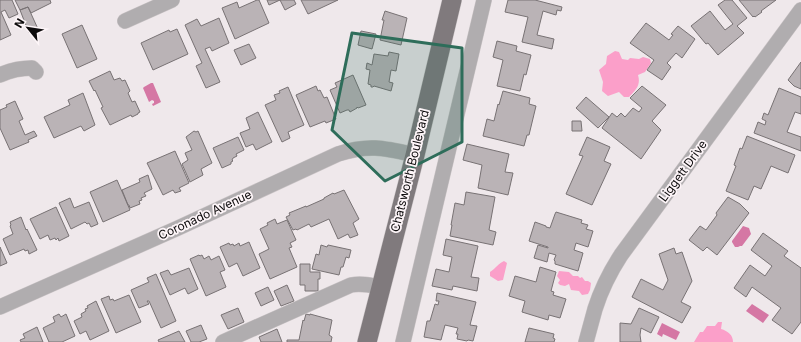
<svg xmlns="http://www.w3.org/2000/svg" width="801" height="342" viewBox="0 0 801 342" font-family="Inter,sans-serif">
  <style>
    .green { fill: #fb9fc9 }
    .water { fill: #d577a4 }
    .building { fill: #bab3b6; stroke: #787274 }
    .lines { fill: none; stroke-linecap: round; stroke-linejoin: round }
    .minor-casing { stroke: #cbc5c7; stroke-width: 16 }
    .major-casing { stroke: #cbc5c7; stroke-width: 20 }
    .minor { stroke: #b0adaf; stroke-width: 15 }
    .major { stroke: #807a7d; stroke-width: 19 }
    .marked { fill: #2e6d5a; fill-opacity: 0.2; stroke: #2e6d5a; stroke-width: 3; stroke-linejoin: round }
    .labels { text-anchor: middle; stroke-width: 3.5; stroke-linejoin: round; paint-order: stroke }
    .street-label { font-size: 12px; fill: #0d0b0c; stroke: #fdf5f8 }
  </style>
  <rect width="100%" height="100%" fill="#efe8eb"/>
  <!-- green -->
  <path class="green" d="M615 51 619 52 622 59 628 60 630 58 639 59 643 57 650 59 651 63 645 72 638 75C641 85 636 90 629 97H624L619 92 608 96 602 91 603 82 599 70 606 64 607 56Z
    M504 261 507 263 503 280 498 281 490 276V272C496 268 499 263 504 261Z
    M559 271 569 272 573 276H578L580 278 582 277 585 281H588L591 283 590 290 588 294 582 295 579 291 571 290 569 284 565 286 560 285 558 283 560 280 557 276Z
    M718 322H722L721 329C728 331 733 335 733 342H694L700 332H703L707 326H715Z"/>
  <!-- water -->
  <path class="water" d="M151 83H153L161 102 153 106 152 104 154 103V101L152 100 149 102 143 88 144 87Z
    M743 226 749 228 751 234 742 246H740L738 247H735L732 242V241Z
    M752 304 769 315 763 323 746 311Z
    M662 323 680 332 676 340 663 334 662 337 657 334Z"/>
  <!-- building -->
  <path class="building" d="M0 0H12L18 14 9 18 5 10 1 12 11 35 0 40Z
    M15 0H50L51 3 31 13 28 7 20 10Z
    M257 0H259L269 23 235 39 222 8 237 2 239 8Z
    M267 0H294L296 4 285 10 280 0 269 5Z
    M301 0H338L308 14Z
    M508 0H535L562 7 561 11 557 10 556 15 543 11 537 35 554 39 552 49 522 42 528 17 505 12Z
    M725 0H732L747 18 737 26 744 33 718 55 708 43 706 44 691 26 710 11 725 30 733 24 718 5Z
    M739 0H776L761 11 762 12 755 17 754 16 753 17Z
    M28 7 38 29 29 33 20 10Z
    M385 11 407 18 401 45 380 40 384 20H382Z
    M219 18 229 43 212 51 210 47 205 49 220 82 206 88 196 66 202 63 185 25 197 19 201 26Z
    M646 23 669 40 673 35 671 34 678 26 695 39 682 58 676 53 667 63 671 67 662 80 647 70 654 60 630 43Z
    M82 25 97 59 77 68 62 34Z
    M177 29 188 54 153 70 141 43 169 30 170 32Z
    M361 31 376 34 372 49 358 45Z
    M497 41 517 46 516 51 531 55 526 75 524 74 520 91 497 86 503 60 493 57Z
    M249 44 256 58 241 65 234 50Z
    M389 52 399 54 396 71 391 70 389 82 393 83 391 91 374 86 373 87H371V85L368 84 370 70 366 69 367 63 372 65 374 54 388 56Z
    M801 62V89L794 86 788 80Z
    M110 71 114 80 120 78 122 81 125 80 130 91 128 93 132 102 135 101 140 112 138 113V114L132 117 131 115 110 125 101 108 103 107 95 90 94 91 89 81Z
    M353 75 366 105 358 108 357 107V108L350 112 349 110H347L340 113 330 90 337 87 335 83Z
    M316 86 318 91 320 90 324 98 327 97 336 119 326 123 325 121 310 127 296 95Z
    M642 86 666 105 652 121 661 130 641 159 602 128 612 113 617 117 621 113 625 117 633 108 639 112 642 108 630 98Z
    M288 87 304 125 288 132 290 138 282 142 265 105 276 100 274 95 280 93 279 91Z
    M779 88 801 97V114L795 112 787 132 801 137V151L754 133 758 122 765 125 766 121 762 119 764 113 768 115Z
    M503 91 530 98 529 104 536 106 529 135H527L524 146 483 136 487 119 494 121 498 104 499 105Z
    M83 93 95 125 84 131 81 126 54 138 44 117 70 105 68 100Z
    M586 97 609 117 598 128 576 108Z
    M15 101 23 119 19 121 25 135 34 131 37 136 28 140 29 142 10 150 0 128V110L7 107 6 105Z
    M258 112 272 142 256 150 253 144 246 147 240 133 250 129 246 118Z
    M572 121H581L582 131H572Z
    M194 131 196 132 198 131 212 163 201 169 203 175 190 182 182 164 188 160 185 153 192 150 186 137Z
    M747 136 795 155 788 173 771 166 761 189 754 186 748 200 726 191 736 166 734 165 740 148 742 149Z
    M238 137 244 150 236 154 237 156 233 158 232 160 233 161 231 162V164L222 168 213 148Z
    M587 137 610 147 604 161 611 164 592 205 566 194 583 156 579 155Z
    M467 144 509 154 505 172 513 173 508 195 478 188 482 165 463 160Z
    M175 151 189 183 179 188 181 191 175 193 173 190 163 195 147 163Z
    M148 175 152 189 144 193 146 196 141 198 142 200 139 201 140 204 130 208 129 205H128L122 190 140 182 139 179Z
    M117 180 130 210 103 222 90 192Z
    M344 190 359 219 353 223 358 235 350 238 348 234 338 239 329 219 311 227 309 224 297 230 296 229 293 230 286 217 290 215 289 213 306 206V207L324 199V198L333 193 334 194Z
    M466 192 495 197 489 230 496 232 493 245 450 236 452 225H451L455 203 464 205Z
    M728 197 740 204 749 213 717 255 707 247 703 251 689 240 700 226 706 230 717 215 716 213Z
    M70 198 74 208 89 202 98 224 91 227 89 223 87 224 85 222 71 229 59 203Z
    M56 207 69 236 59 241 58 238 56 240 55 238 50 240 48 235 40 239 30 219Z
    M556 212 582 220 581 223 588 225 586 229 593 231 588 247 576 243 574 250 583 253 578 271 555 264V261L554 260 556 255 549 253 547 262 534 258 538 245 548 248V247L529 241 535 222 546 226V227L550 228 555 214Z
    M21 217 26 230 27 229 37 250 29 254 28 250 25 251 24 249 10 255 3 239 13 234 10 226 11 225 10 222Z
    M275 219 277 224 287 220 296 240 290 243 292 247 289 248 297 267 270 279 259 254 269 249 260 229 268 225 267 223Z
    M763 233 788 251 784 256 801 268V322L792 334 772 320 781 308 752 287 746 297 734 288 750 265 765 276 772 266 751 250Z
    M446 239 478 246 471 277 479 278 477 291 453 286 452 290 432 286 436 269 449 272 452 257 443 255Z
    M249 242 260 268 243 276 237 263 229 267 220 247 229 243 230 245 233 244 234 246 239 243 240 246Z
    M321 245 327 247 328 245 351 250 349 258 346 257 343 267H341L339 275 312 269 316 254 319 255Z
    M0 247 7 263 0 266Z
    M674 248 676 254 682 252 692 281 681 302 691 307 682 323 632 297 641 279 663 290 668 280 659 254Z
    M199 255 200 256 202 255 204 259 209 256 211 260 219 256 225 270 220 272 226 287 206 296 190 259Z
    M300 264H310V272H320V279H318V291H305V285H300Z
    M540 267 556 272 551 291 554 292 553 295 566 299 560 318 549 315 548 320 522 312 525 301 509 296 515 276 536 282Z
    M189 268 198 289 188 294 185 288 170 295 160 273 168 270 171 275Z
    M156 274 176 321 161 328 149 301H147L149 304 139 308 131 290 149 282 147 278Z
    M287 285 294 301 281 306 274 291Z
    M268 287 274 300 261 306 255 293Z
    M437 293 476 302 470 325 477 326 473 341 468 340 467 341 457 339 458 334H456L458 328 445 325 441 340 424 337 427 321H430L435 304 438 305 439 301H436Z
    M129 295 141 322 116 333 101 299 109 296 110 300 113 299 114 301Z
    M96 301 109 331 90 340 86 331 80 334 74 321 82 317 81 314 86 311 85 309 88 308 87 306Z
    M238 308 244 322 228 329 221 315Z
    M639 308 659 317 651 333 641 328 640 335 641 342H620V323L631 324Z
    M59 314 61 317 66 314 75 336 62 342H49L43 328 55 322 53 317Z
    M306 314 310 315V314L332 320 329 335 332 337 331 342H287V340H299L303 320 304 321Z
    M201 325 207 339 199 342H191L186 331Z
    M37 327 43 342H21L20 340 25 338 23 334Z
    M529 328 554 334 553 338 555 339 554 342H525Z
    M277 329 282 342H261L259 337Z
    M179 331 185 342H159L158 340Z"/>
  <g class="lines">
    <!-- minor casing -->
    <g class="minor-casing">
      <path id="minor" d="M125 21 172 0
        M0 75C11 70 20 68 32 68L36 72
        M0 307 178 228 338 154C369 144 384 148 415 155
        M223 342 351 285C361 283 370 285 381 287
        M403 342 484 0
        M586 342C589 331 592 320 595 309 601 290 610 272 621 255L801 10"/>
    </g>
    <!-- major casing -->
    <g class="major-casing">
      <path id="major" d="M367 342 415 155 452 0"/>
    </g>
    <!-- minor -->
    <use href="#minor" class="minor"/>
    <!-- major -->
    <use href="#major" class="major"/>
  </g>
  <!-- marked area -->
  <path class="marked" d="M352 33 462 48V142L385 181 332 130Z"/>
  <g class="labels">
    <!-- street labels -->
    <g class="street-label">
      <text transform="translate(410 171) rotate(-76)" y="4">Chatsworth Boulevard</text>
      <text transform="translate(683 171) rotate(-54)" y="4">Liggett Drive</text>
      <text transform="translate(205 215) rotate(-25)" y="4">Coronado Avenue</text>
    </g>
  </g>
  <!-- north arrow -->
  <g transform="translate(28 28) rotate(300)" stroke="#fdf5f8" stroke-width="3" paint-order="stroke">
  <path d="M0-3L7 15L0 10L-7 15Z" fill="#0d0b0c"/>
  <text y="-6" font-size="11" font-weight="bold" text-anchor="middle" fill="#0d0b0c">N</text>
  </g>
</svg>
